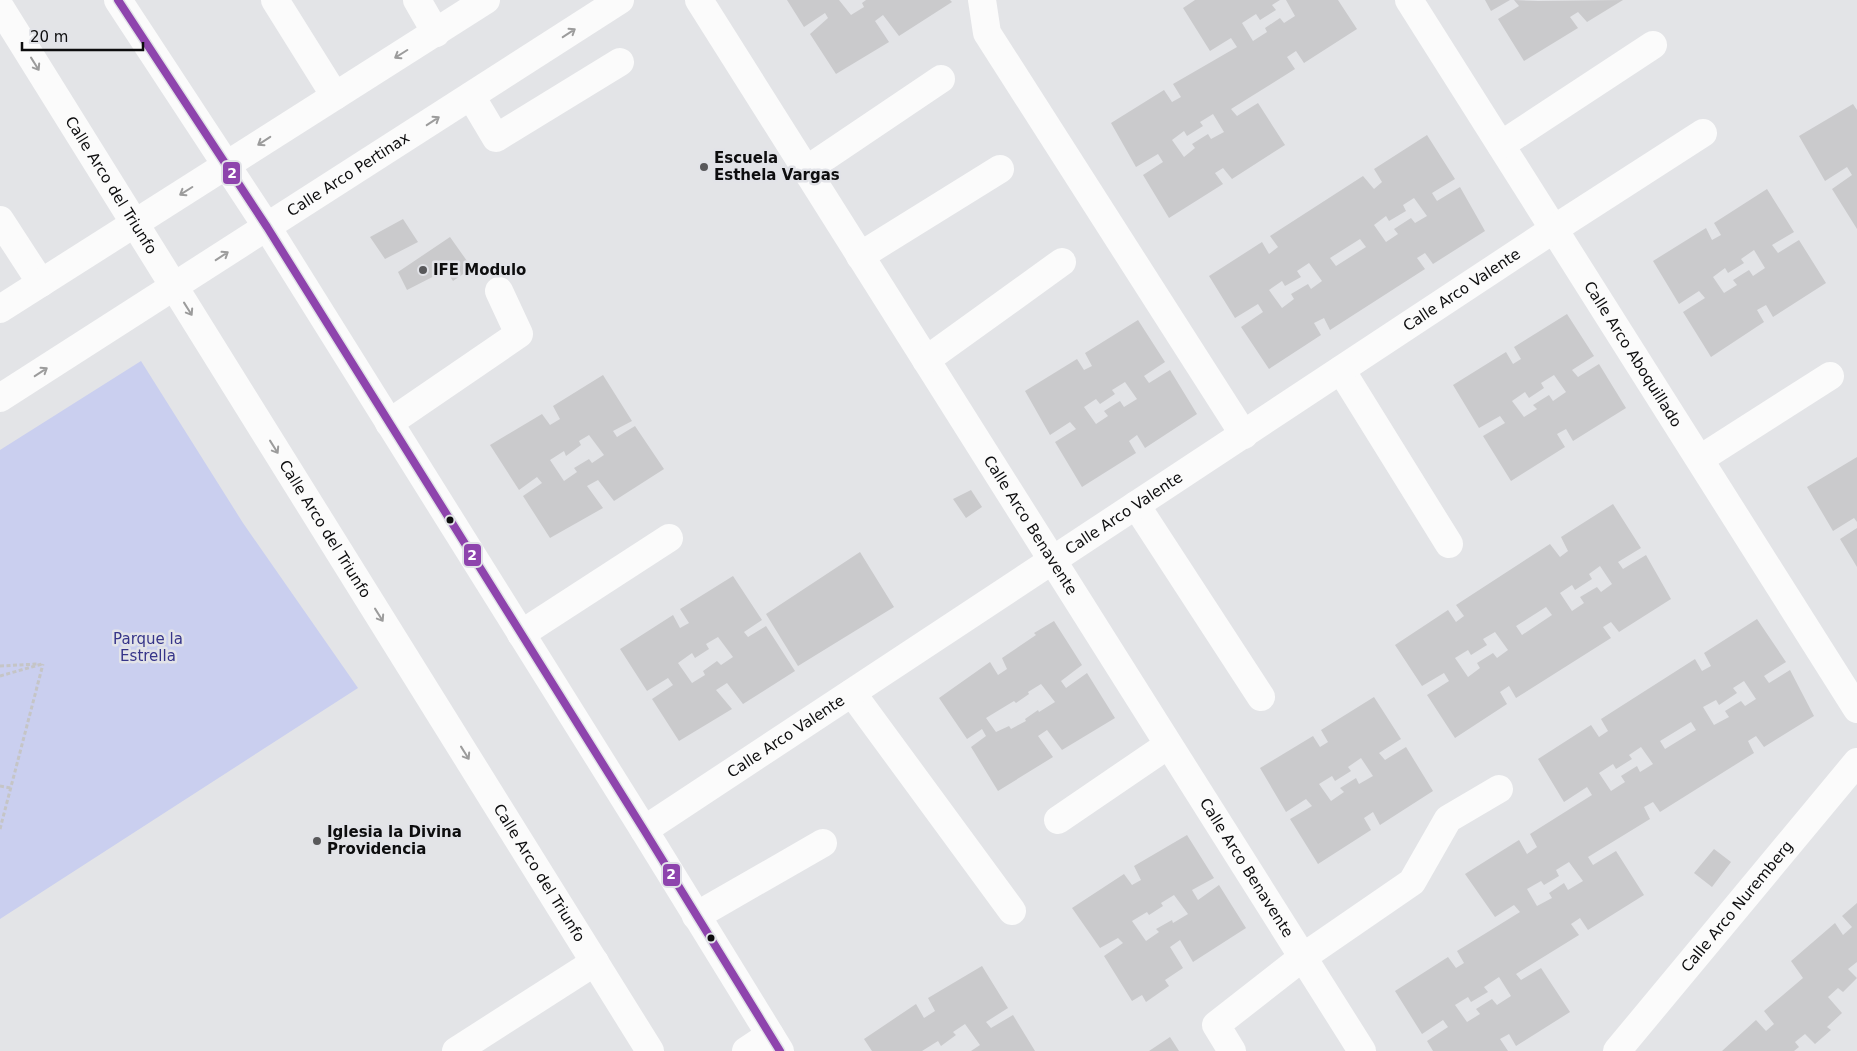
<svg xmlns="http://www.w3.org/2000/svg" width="1857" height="1051" viewBox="0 0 1857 1051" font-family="'DejaVu Sans',sans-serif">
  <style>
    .green { fill: #cacfef }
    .building { fill: #cacacc; fill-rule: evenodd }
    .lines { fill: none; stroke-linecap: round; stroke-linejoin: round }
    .path { stroke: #c5c5c6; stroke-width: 3; stroke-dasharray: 4 2.5; stroke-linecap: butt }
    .minor { stroke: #fbfbfb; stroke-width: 28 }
    .bus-1-casing { stroke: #e2e3e8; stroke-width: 11 }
    .bus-1 { stroke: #8e44ad; stroke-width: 8 }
    .oneway { stroke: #9c9c9c }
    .poi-dot { fill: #58585a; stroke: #e2e3e8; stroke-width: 2 }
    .bus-dot { fill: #0d0d0e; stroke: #e2e3e8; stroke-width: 2 }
    .labels { text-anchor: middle; stroke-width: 5; stroke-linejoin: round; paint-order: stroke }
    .poi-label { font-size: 15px; font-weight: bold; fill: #0d0d0e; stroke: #e2e3e8; text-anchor: start }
    .street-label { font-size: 15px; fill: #0d0d0e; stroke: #e2e3e8 }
    .park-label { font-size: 15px; fill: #363589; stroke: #e2e3e8 }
    .line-badge { stroke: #e2e3e8; stroke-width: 2 }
    .badge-label { font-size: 14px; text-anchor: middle; font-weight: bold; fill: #fff }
  </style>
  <rect width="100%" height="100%" fill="#e3e4e7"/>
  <!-- green -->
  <path class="green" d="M141 361 243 523 358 688 0 919V450Z"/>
  <!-- building -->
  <path class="building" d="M787 0H839L851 15 864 7 862 3 866 0H950L952 2 899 36 883 15 875 21 889 42 836 74 810 34 828 18 825 13 804 27Z
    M1195 0H1280L1272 5 1276 10 1260 20 1256 14 1242 23 1253 41 1267 32 1265 28 1280 18 1284 23 1295 16 1286 0H1338L1357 29 1304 63 1296 51 1287 57 1295 69 1231 109 1237 116 1258 103 1285 145 1232 179 1223 168 1215 173 1223 184 1169 218 1143 175 1163 162 1158 154 1136 167 1111 123 1164 90 1172 102 1181 97 1173 84 1237 47 1231 38 1210 51 1183 8ZM1213 114 1224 132 1211 139 1208 134 1192 144 1195 148 1184 157 1172 140 1184 131 1187 136 1203 126 1200 122Z
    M1485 0H1510L1491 11Z
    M1514 0 1538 1 1623 0 1587 22 1578 12 1570 17 1578 28 1524 61 1498 19 1519 6Z
    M1853 104 1857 110V229L1832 189 1852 175 1847 167 1825 181 1799 136Z
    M1427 135 1455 179 1432 193 1437 201 1460 187 1485 231 1433 264 1425 253 1417 258 1425 269 1330 330 1324 318 1314 323 1321 335 1269 369 1241 327 1263 312 1258 304 1235 318 1209 276 1262 242 1269 254 1278 247 1270 236 1363 176 1374 189 1382 182 1374 169ZM1414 198 1427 216 1415 223 1411 218 1394 229 1398 234 1386 242 1374 225 1386 216 1389 221 1406 211 1403 205ZM1360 239 1366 247 1336 266 1330 258ZM1309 263 1322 281 1311 289 1308 284 1291 294 1294 299 1282 308 1269 290 1282 281 1285 286 1301 277 1297 271Z
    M1767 189 1794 232 1772 245 1778 253 1799 240 1826 283 1773 317 1766 305 1757 310 1764 322 1711 357 1683 312 1705 298 1699 291 1679 304 1653 261 1706 228 1712 240 1721 235 1714 223ZM1754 250 1765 268 1753 276 1749 270 1733 280 1737 285 1724 293 1713 277 1725 268 1728 273 1744 263 1741 259Z
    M403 219 418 242 385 259 370 237Z
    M450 237 472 268 453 281 446 270 407 290 398 272Z
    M1567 314 1594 356 1572 370 1578 377 1599 364 1626 408 1573 441 1566 429 1557 434 1565 447 1511 481 1483 436 1505 423 1500 416 1479 428 1453 385 1506 352 1513 364 1521 359 1514 347ZM1554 375 1566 392 1553 401 1549 395 1533 405 1537 409 1524 417 1512 401 1525 392 1529 398 1544 388 1541 383Z
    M1138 320 1165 362 1144 376 1149 383 1170 370 1197 414 1145 448 1137 435 1129 441 1136 453 1082 487 1055 442 1076 429 1070 422 1050 435 1025 391 1077 359 1084 370 1092 366 1085 353ZM1125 382 1137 399 1124 407 1120 401 1104 411 1108 416 1096 424 1084 407 1096 399 1100 404 1115 394 1112 390Z
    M603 375 632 421 613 431 617 437 635 426 664 469 614 501 598 480 587 486 603 508 550 538 523 496 542 483 537 477 519 490 490 445 542 414 550 425 560 419 553 406ZM589 435 604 455 592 463 589 459 574 468 577 472 564 481 550 460 564 451 566 456 581 445 579 441Z
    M1857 457V522L1854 518 1833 531 1807 487Z
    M971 490 982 507 966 518 953 499Z
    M1613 504 1641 548 1618 562 1623 569 1646 555 1671 599 1619 632 1611 622 1603 627 1611 638 1516 698 1509 686 1500 692 1507 704 1455 738 1427 695 1449 681 1444 673 1422 686 1395 645 1448 610 1456 622 1464 616 1456 605 1550 544 1560 557 1568 551 1561 537ZM1600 566 1612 584 1601 592 1597 587 1580 597 1584 603 1572 611 1560 593 1572 585 1575 590 1592 579 1589 574ZM1546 607 1552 615 1522 635 1516 626ZM1495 632 1508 650 1497 658 1493 653 1477 663 1480 668 1468 677 1455 658 1468 650 1471 655 1487 645 1483 639Z
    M1857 528V567L1840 539Z
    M860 552 894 607 798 666 766 614Z
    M733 576 762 620 744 632 748 637 766 626 795 671 743 704 727 683 716 690 732 709 679 741 652 699 673 685 668 678 647 691 620 649 673 615 680 628 689 623 680 609ZM718 637 733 657 721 665 717 661 703 671 705 675 692 683 678 663 692 653 695 658 709 649 706 644Z
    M1757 619 1786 662 1764 676 1769 683 1790 670 1814 716 1764 747 1756 736 1748 741 1754 753 1660 812 1653 802 1644 807 1650 819 1588 857 1593 865 1616 851 1644 895 1588 930 1580 918 1571 924 1579 935 1516 974 1521 980 1541 968 1570 1012 1516 1046 1509 1034 1500 1039 1508 1051H1433L1427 1041 1448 1027 1443 1020 1422 1034 1395 991 1448 957 1456 968 1464 963 1457 951 1520 912 1514 905 1495 917 1465 874 1519 840 1527 854 1537 847 1530 834 1592 795 1587 787 1564 802 1538 759 1591 725 1599 737 1608 731 1601 719 1695 659 1702 671 1711 666 1704 653ZM1744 681 1756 699 1745 706 1741 701 1725 711 1729 717 1714 725 1703 707 1716 700 1719 705 1737 693 1733 688ZM1691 722 1696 730 1665 749 1660 741ZM1641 747 1653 764 1640 772 1637 766 1621 776 1625 782 1611 791 1599 773 1613 764 1616 769 1632 759 1629 755ZM1569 862 1583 881 1568 890 1564 883 1549 893 1552 898 1537 906 1527 889 1541 881 1544 885 1559 876 1556 870ZM1499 977 1511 996 1497 1005 1492 999 1476 1009 1480 1014 1467 1022 1455 1005 1468 997 1471 1002 1488 992 1484 987Z
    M1054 621 1082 665 1061 681 1066 688 1087 673 1115 718 1062 750 1047 730 1038 736 1053 757 998 791 971 747 986 736 982 729 967 739 939 698 990 662 998 675 1007 669 1002 658 1036 635 1034 633ZM1041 684 1055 702 1039 712 1038 710 1025 719 1026 721 1011 729 1009 726 996 732 986 718 1014 701 1016 703 1029 694 1028 692Z
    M1374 697 1401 739 1379 753 1385 760 1406 747 1433 791 1380 825 1373 812 1364 818 1371 830 1318 864 1290 819 1312 806 1306 799 1286 812 1260 768 1313 736 1320 747 1328 742 1321 730ZM1361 758 1373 776 1359 784 1356 778 1340 788 1344 792 1331 801 1319 784 1332 776 1335 781 1351 771 1348 767Z
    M1187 835 1214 878 1192 890 1198 900 1219 885 1246 928 1193 962 1180 940 1170 947 1183 968 1165 980 1169 986 1146 1002 1142 995 1132 1001 1104 956 1123 943 1118 938 1100 948 1072 908 1124 874 1132 885 1141 880 1134 866ZM1174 895 1188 914 1173 923 1172 920 1156 929 1159 932 1146 941 1132 921 1147 912 1149 915 1163 906 1161 903Z
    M1714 849 1731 862 1712 887 1694 873Z
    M1857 903V962L1848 969 1857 978 1843 992 1838 988 1828 997 1842 1013 1827 1027 1831 1030 1815 1044 1805 1034 1795 1042 1799 1047 1794 1051H1722L1756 1020 1766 1031 1774 1024 1764 1011 1803 978 1791 961 1835 923 1843 935 1852 927 1842 916Z
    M982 966 1008 1008 986 1022 991 1028 1013 1015 1035 1051H971L980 1045 965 1024 953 1032 956 1035 941 1046 938 1041 922 1051H872L864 1039 916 1004 924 1018 935 1011 928 998Z
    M1170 1037 1179 1051H1149Z"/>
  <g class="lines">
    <!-- path -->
    <path class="path" d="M0 666 37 664
      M0 676 42 664
      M0 786 11 788
      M0 829 43 664"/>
    <!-- minor -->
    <g class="minor">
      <path d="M118 0 267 227 644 830 780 1051"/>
      <path d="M275 0 335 96"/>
      <path d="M417 0 436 33"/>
      <path id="s1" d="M699 0 1362 1051"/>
      <path d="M982 0 987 33 1244 435"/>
      <path id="s2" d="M1409 0 1857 709"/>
      <path id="s3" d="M0 7 650 1051"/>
      <path d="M471 96 496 138 620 62"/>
      <path d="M1501 145 1653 45"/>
      <path d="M806 170 941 79"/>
      <path d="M0 220 41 283"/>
      <path d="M860 256 1000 169"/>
      <path d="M0 309 486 0"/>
      <path d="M926 360 1062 262"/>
      <path d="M1341 370 1449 544"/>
      <path id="s4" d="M0 398 620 0"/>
      <path d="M389 423 519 334 499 291"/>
      <path d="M1700 459 1830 376"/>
      <path d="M1136 505 1261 697"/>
      <path d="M521 634 669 538"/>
      <path d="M852 693 1012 911"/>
      <path d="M1058 820 1168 745"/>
      <path id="s5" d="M644 830 1554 229 1703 133"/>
      <path d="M696 916 823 843"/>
      <path d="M456 1051 595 962"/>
      <path d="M746 1051 770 1035"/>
      <path d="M1232 1051 1216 1025 1303 957 1412 882 1448 819 1499 789"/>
      <path id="s6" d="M1617 1051 1857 762"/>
    </g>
    <!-- bus-1 casing -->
    <g class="bus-1-casing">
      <path id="bus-1" d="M118 0 267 227 644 830 780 1051"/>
    </g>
    <!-- bus-1 -->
    <use href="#bus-1" class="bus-1"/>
  </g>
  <!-- one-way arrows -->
  <defs><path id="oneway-shaft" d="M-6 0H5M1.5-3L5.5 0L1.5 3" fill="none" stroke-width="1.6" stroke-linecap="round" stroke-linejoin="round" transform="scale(1.25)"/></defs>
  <g class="oneway">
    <use href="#oneway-shaft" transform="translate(569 33) rotate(-33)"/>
    <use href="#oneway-shaft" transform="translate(401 54) rotate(148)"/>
    <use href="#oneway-shaft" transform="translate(35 64) rotate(58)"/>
    <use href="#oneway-shaft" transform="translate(433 121) rotate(-33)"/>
    <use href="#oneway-shaft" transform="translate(264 141) rotate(147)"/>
    <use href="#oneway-shaft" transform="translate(186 191) rotate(148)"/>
    <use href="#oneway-shaft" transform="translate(222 256) rotate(-33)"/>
    <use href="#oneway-shaft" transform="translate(188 309) rotate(58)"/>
    <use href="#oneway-shaft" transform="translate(41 372) rotate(-33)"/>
    <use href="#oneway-shaft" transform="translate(274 447) rotate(58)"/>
    <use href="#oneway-shaft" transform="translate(379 615) rotate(58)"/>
    <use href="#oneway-shaft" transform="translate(465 753) rotate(58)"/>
  </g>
  <!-- markers -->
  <g class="poi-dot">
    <circle cx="704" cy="167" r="5"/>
    <circle cx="423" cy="270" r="5"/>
    <circle cx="317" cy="841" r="5"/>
  </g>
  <g class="bus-dot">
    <circle cx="450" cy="520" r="4.5"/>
    <circle cx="711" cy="938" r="4.5"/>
  </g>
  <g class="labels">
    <!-- poi labels -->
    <g class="poi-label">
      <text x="714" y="163">Escuela<tspan x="714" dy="17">Esthela Vargas</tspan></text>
      <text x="433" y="275">IFE Modulo</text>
      <text x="327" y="837">Iglesia la Divina<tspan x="327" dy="17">Providencia</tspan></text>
    </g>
    <!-- street labels -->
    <g class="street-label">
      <text dy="5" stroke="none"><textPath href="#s4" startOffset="414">Calle Arco Pertinax</textPath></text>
      <text dy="5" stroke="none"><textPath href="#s3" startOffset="210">Calle Arco del Triunfo</textPath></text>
      <text dy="5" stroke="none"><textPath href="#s5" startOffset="980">Calle Arco Valente</textPath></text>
      <text dy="5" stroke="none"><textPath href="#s2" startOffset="419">Calle Arco Aboquillado</textPath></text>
      <text dy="5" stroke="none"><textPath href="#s5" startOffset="575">Calle Arco Valente</textPath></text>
      <text dy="5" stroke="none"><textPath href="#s1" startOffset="621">Calle Arco Benavente</textPath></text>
      <text dy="5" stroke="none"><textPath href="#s3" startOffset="615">Calle Arco del Triunfo</textPath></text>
      <text dy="5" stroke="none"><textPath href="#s5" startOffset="170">Calle Arco Valente</textPath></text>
      <text dy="5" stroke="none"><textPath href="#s1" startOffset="1026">Calle Arco Benavente</textPath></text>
      <text dy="5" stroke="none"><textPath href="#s3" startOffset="1020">Calle Arco del Triunfo</textPath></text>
      <text dy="5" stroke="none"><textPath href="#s6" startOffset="188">Calle Arco Nuremberg</textPath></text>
    </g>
    <!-- park labels -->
    <g class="park-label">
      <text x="148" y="644">Parque la<tspan x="148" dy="17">Estrella</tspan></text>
    </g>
  </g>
  <g class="line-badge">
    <rect x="222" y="161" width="19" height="24" rx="5" fill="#8e44ad"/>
    <rect x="463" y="543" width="19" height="24" rx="5" fill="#8e44ad"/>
    <rect x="662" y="863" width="19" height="24" rx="5" fill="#8e44ad"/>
  </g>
  <g class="badge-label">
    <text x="232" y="178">2</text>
    <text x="472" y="560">2</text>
    <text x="671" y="879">2</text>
  </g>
  <!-- scale -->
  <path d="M22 42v8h121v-8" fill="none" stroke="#0d0d0e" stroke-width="2.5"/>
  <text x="30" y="42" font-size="15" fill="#0d0d0e" stroke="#e2e3e8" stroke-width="4" paint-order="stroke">20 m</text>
</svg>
